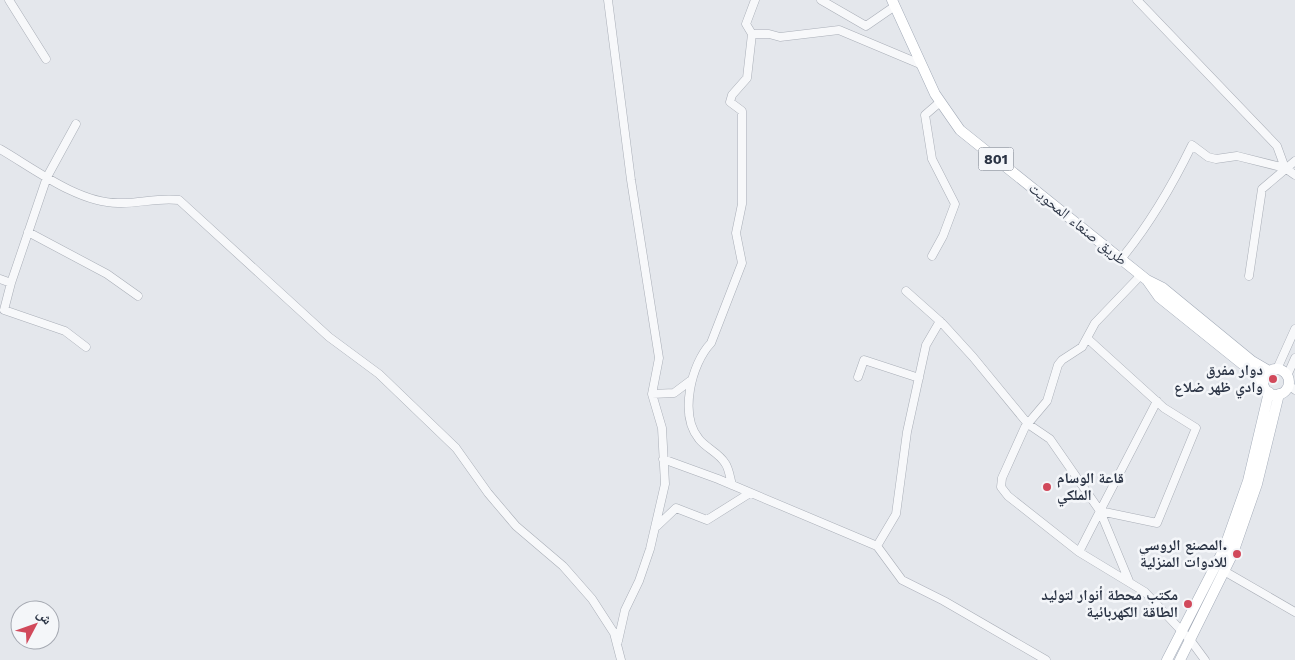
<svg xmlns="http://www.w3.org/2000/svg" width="1295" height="660" viewBox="0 0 1295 660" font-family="'Work Sans','Noto Naskh Arabic',sans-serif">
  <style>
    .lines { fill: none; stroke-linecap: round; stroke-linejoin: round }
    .minor-casing { stroke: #a9aeb7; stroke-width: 9 }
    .major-casing { stroke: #a3abb8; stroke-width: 11 }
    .minor { stroke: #f7f8fa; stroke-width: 8 }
    .major { stroke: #fff; stroke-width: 10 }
    .poi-dot { fill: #d1495b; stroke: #f4f6f9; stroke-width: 2 }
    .labels { text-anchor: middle; stroke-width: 5; stroke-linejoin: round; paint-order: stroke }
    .shield { fill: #f4f6f9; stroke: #676e7b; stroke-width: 1 }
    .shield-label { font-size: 14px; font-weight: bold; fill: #2b3445 }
    .street-label { font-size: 15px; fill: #2b3445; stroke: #f4f6f9 }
    .poi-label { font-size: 15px; font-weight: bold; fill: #2b3445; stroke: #f4f6f9; text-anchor: end }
  </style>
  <rect width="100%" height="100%" fill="#e4e7ec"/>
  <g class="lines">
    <!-- minor casing -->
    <g class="minor-casing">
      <path id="minor" d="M9 0 46 59
        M608 0 631 180 659 358 652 394 662 428 665 484 650 549 639 581 625 610 618 641
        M755 0 746 24 752 34H769L780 37 839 30 920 64
        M821 0 866 26 895 6
        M1137 0 1277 146 1285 168
        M76 124 47 177 11 283 4 310 65 331 86 347
        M0 149C33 168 78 203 118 203 139 204 158 197 179 200L329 337 379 374 456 448 488 493 516 526 563 566 592 599 614 633 621 660
        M28 232 107 274 138 296
        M932 256 943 236 955 204 932 159 925 115 940 102
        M1121 259C1150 224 1172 186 1192 145L1208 157 1216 159 1237 156 1285 168 1295 175
        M1141 275 1095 323 1082 347 1062 360 1058 365 1047 401 1025 427 1002 478 1001 487 1008 496 1079 552 1145 592 1191 641 1205 660
        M1249 276 1262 189 1295 161
        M0 279 11 283
        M906 291 942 323 973 357 1028 424 1050 439 1100 511 1079 552
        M1088 339 1164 408 1196 428 1157 523 1100 511
        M1277 369 1295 329
        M1287 376 1295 358
        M858 377 864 360 919 378
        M1289 385 1295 390
        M652 394 674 393 690 381
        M663 459 718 479 877 546 902 580 944 601 1046 660
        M732 485C730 478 729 468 725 463 719 453 706 448 699 439 679 415 691 364 711 343L742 263 736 233 742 204V111L730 102 732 95 747 78 752 34
        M1100 511 1157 401
        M1100 511 1129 581
        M657 526 676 508 707 520 750 493
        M877 546 896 514 907 432 926 345 940 321
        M1224 571 1295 612"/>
    </g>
    <!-- major casing -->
    <g class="major-casing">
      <path id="major" d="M892 0 935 94 960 130 1147 280 1163 288 1252 361 1269 371
        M1147 280 1159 297 1251 371 1263 384
        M1263 382a13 13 0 1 1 26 0a13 13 0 1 1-26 0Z
        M1167 660 1224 549 1248 481 1269 392
        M1180 660 1233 553 1257 484 1279 394"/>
    </g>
    <!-- minor -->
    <use href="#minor" class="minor"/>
    <!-- major -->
    <use href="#major" class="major"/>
  </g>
  <!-- markers -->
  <g class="poi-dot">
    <circle cx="1273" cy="379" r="5"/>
    <circle cx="1047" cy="487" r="5"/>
    <circle cx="1237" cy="554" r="5"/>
    <circle cx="1188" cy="604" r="5"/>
  </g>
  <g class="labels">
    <!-- shield labels -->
    <rect class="shield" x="978.5" y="147.5" width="35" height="23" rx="4"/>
    <g class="shield-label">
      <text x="996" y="164">801</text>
    </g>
    <!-- street labels -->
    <g class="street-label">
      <text transform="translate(1078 224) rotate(39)" y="5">طريق صنعاء المحويت</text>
    </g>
    <!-- poi labels -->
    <g class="poi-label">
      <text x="1263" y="375">دوار مفرق<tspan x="1263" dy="17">وادي ظهر ضلاع</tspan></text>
      <text x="1057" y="483" text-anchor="start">قاعة الوسام<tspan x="1057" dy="17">الملكي</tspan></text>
      <text x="1227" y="550">المصنع الروسي.<tspan x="1227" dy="17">للادوات المنزلية</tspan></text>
      <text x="1178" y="600">مكتب محطة أنوار لتوليد<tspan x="1178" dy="17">الطاقة الكهربائية</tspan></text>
    </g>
  </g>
  <!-- north arrow -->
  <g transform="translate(35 625) rotate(49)"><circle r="24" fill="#f4f6f9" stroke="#a4a8b1"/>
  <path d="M0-4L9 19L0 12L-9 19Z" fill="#d1495b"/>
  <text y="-8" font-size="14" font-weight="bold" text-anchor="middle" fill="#2b3445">ش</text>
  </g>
</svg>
